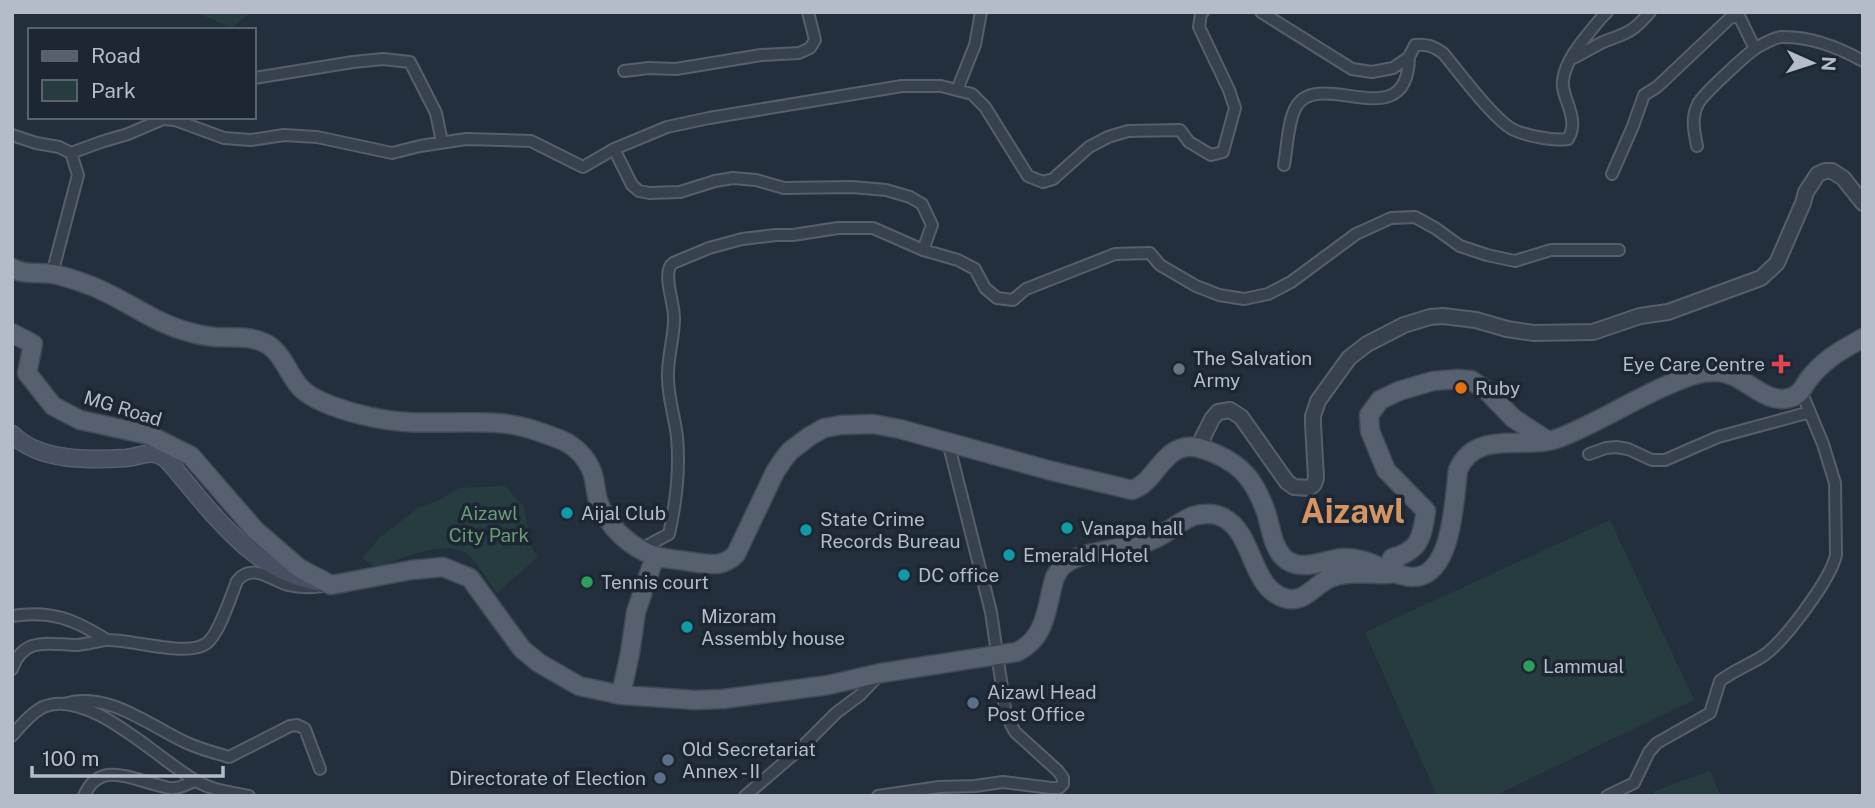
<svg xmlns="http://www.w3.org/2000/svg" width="1875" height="808" viewBox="0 0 1875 808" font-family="'Public Sans',sans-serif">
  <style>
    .green { fill: #263c3f }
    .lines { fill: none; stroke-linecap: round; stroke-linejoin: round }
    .minor-casing { stroke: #565f6c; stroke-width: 14 }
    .tertiary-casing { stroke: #565f6c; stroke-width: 18 }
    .secondary-casing { stroke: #565f6c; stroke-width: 19 }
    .primary-casing { stroke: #414a57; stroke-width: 21 }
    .minor { stroke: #38414e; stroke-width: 10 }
    .tertiary { stroke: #38414e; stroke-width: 14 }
    .secondary { stroke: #465061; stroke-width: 16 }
    .primary { stroke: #56606e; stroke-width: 18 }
    .health-dot { fill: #e0444e; stroke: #1d2633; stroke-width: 2.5 }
    .worship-dot { fill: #6b7280; stroke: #1d2633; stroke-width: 2.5 }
    .food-dot { fill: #e8710a; stroke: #1d2633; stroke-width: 2.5 }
    .culture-dot { fill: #0f9aa8; stroke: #1d2633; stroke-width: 2.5 }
    .leisure-dot { fill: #2e9e5b; stroke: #1d2633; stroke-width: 2.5 }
    .service-dot { fill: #5c6f8a; stroke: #1d2633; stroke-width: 2.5 }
    .labels { text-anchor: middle; stroke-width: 7; stroke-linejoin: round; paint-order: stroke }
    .poi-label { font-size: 19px; fill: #b4bcc9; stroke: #1d2633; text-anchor: start }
    .street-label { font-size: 19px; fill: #b4bcc9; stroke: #1d2633 }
    .park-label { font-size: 19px; fill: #6b9a76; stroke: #1d2633 }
    .town-label { font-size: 33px; font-weight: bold; fill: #d59563; stroke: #1d2633 }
  </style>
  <rect width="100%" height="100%" fill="#242f3e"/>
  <!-- green -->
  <path class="green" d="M195 12H251L232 28Z
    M505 486 524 507 531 547 538 557 497 593C490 584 475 559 467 554 443 539 400 559 377 568L362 558 379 538 418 508 439 500 459 488Z
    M1610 520 1694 700 1494 796H1437L1365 632Z
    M1710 771 1721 796H1655L1654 791Z"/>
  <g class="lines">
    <!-- minor casing -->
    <g class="minor-casing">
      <path id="minor" d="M1261 12 1352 69 1372 72 1393 68 1409 57 1415 45C1427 44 1433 46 1443 53 1459 72 1494 120 1514 130 1527 136 1554 141 1568 139 1581 118 1560 97 1563 80 1566 57 1587 36 1601 18L1607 12
        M1573 58C1583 53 1593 47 1603 42 1627 33 1632 33 1650 12
        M624 71 649 68 676 69 761 55 799 53 810 48 815 40 808 12
        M254 78 353 62 383 59 410 62 436 113 442 142
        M957 90 975 45 981 12
        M12 135 36 143 59 147 71 153 78 175 52 274
        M1697 146C1694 131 1691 117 1698 104 1702 95 1747 54 1756 48 1763 44 1773 38 1781 37 1810 36 1838 47 1863 61
        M614 149 632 185 639 191 649 193 680 192 715 181 733 178 756 180 784 188 852 187 886 190 910 197 922 204 932 225 923 250
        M71 153 101 142 128 134 163 119 175 120 224 138 251 140 284 135 317 137 392 153 420 146 466 139 531 141 583 167 614 149 667 127 709 118 902 86H941L972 94 985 107 1028 176 1043 182 1053 179 1089 147 1108 137 1128 131 1180 130 1189 142 1211 155 1223 152 1235 108 1229 90 1199 27 1201 13 1203 12
        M1284 165C1287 149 1288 120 1296 107 1319 66 1408 139 1409 57
        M1612 174 1633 126 1644 95 1657 87 1730 18 1739 16 1755 49
        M1589 454 1606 448 1616 447 1628 449 1652 460H1665L1718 437 1810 412
        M641 549 669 534C676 503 680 470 677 437 675 418 668 398 668 378 667 358 674 339 674 319 675 304 661 272 673 263L709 248 742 239 776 235H793L838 228H873L923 250 958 260 975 269 985 288 997 298 1013 300 1026 289 1115 254 1150 253 1160 265 1196 286 1219 295 1244 299 1268 294 1291 282 1356 234 1391 218 1415 217 1435 228 1460 246 1487 255 1515 261 1551 250H1619
        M12 616C51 610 74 619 107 640
        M12 669C23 637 47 644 75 645 85 645 96 641 106 640 132 639 188 658 207 643 219 634 231 596 237 581 252 562 271 580 288 585 300 588 310 588 322 586
        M64 704C108 690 149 726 187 743 200 749 215 753 229 757L290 726 297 725 305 729 320 769
        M12 736C20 726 32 713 43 707 89 687 159 761 198 782 214 791 231 792 249 796
        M84 796C99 761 130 778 157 785 163 786 168 789 174 788 181 788 189 783 195 781
        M745 796 801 748 836 713 860 695 879 675
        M878 796 939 787 975 786 1003 782 1051 788H1059L1063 784V778L1058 771 1015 732 1006 715 991 612 948 442
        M1607 796 1634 783 1649 752 1657 743 1710 713 1720 681C1733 671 1749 665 1763 656 1783 643 1831 579 1836 555L1835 483 1823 444 1801 391"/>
    </g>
    <!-- tertiary casing -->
    <g class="tertiary-casing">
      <path id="tertiary" d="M1198 447 1212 419 1218 412 1230 410 1241 417 1287 482 1294 487 1309 488 1314 484 1316 478 1313 424V416L1318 401 1349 358 1367 344 1404 325 1430 317 1443 316 1476 320 1507 329 1534 333 1593 332 1640 316 1668 312 1761 278 1777 263 1803 203 1806 192 1818 174 1825 171H1832L1843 178 1863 203"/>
    </g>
    <!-- secondary casing -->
    <g class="secondary-casing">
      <path id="secondary" d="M12 434C40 462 90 460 126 458 144 456 151 448 167 460 210 509 249 570 317 582"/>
    </g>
    <!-- primary casing -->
    <g class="primary-casing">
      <path id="primary" d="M12 268C25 276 39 271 53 274 65 276 78 281 89 285 124 298 153 323 189 332 198 335 206 336 215 337 233 338 250 335 267 344 282 353 288 373 299 386 312 402 351 413 371 417 413 427 456 420 498 423 519 424 540 432 559 439 573 444 587 457 592 472 596 482 595 493 599 503 608 527 631 548 655 556 667 559 680 560 692 562 709 564 723 568 736 554L775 472 783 460 790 451 810 436 824 428 841 425 873 424 900 429 1048 470 1132 490C1157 482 1163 443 1195 447 1202 448 1209 451 1216 454 1244 466 1256 484 1266 512 1271 527 1272 545 1283 557 1300 574 1324 559 1344 558 1367 557 1384 572 1405 576 1453 587 1454 499 1458 470 1476 428 1526 451 1559 438 1598 423 1632 400 1670 384 1685 378 1700 371 1716 372 1744 372 1763 405 1789 398 1799 396 1803 388 1808 380 1824 359 1840 351 1863 338
        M12 333 33 344 27 373 53 406 80 420 149 435 191 456 255 530 299 568 331 585 411 570 443 567 470 578 522 649 539 663 579 686 621 695 695 700 723 699 828 685 881 673 1017 652C1048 637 1046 605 1055 577 1058 572 1060 567 1065 564 1083 550 1129 549 1152 540 1167 534 1178 522 1193 516 1203 513 1216 513 1224 518 1255 534 1250 591 1288 599 1305 602 1316 584 1330 578 1348 571 1369 574 1388 574
        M1397 574 1392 558C1420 551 1422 537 1426 511L1386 470 1370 431 1369 415 1380 400 1399 391 1433 381 1457 379 1471 380 1487 391 1513 418 1548 441
        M621 695 630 653 636 612 655 556"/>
    </g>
    <!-- minor -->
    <use href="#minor" class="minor"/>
    <!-- tertiary -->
    <use href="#tertiary" class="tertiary"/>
    <!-- secondary -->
    <use href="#secondary" class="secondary"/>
    <!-- primary -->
    <use href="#primary" class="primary"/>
  </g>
  <!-- markers -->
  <path class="health-dot" d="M1777.5 353.5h7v7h7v7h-7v7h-7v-7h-7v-7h7z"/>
  <circle class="worship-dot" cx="1179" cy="369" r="7"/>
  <circle class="food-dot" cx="1461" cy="388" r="7"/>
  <g class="culture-dot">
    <circle cx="567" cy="513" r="7"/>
    <circle cx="1067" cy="528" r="7"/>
    <circle cx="806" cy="530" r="7"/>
    <circle cx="1009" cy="555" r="7"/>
    <circle cx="904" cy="575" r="7"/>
    <circle cx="687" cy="627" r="7"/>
  </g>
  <g class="leisure-dot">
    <circle cx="587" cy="582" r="7"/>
    <circle cx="1529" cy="666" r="7"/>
  </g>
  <g class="service-dot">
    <circle cx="973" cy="703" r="7"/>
    <circle cx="668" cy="760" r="7"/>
    <circle cx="660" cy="778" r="7"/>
  </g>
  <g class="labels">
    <!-- poi labels -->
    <g class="poi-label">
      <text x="1193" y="365">The Salvation<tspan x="1193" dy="22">Army</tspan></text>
      <text x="1765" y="371" text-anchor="end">Eye Care Centre</text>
      <text x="1475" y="395">Ruby</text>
      <text x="581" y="520">Aijal Club</text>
      <text x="820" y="526">State Crime<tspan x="820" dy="22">Records Bureau</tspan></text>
      <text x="1081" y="535">Vanapa hall</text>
      <text x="1023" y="562">Emerald Hotel</text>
      <text x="918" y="582">DC office</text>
      <text x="601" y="589">Tennis court</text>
      <text x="701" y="623">Mizoram<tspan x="701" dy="22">Assembly house</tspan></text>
      <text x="1543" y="673">Lammual</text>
      <text x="987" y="699">Aizawl Head<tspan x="987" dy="22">Post Office</tspan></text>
      <text x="682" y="756">Old Secretariat<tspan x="682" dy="22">Annex - II</tspan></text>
      <text x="646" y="785" text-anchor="end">Directorate of Election</text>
    </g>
    <!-- street labels -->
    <g class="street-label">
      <text transform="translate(123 408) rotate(17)" y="7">MG Road</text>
    </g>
    <!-- park labels -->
    <g class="park-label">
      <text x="489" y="520">Aizawl<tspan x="489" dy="22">City Park</tspan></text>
    </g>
    <!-- town labels -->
    <g class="town-label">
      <text x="1353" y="523">Aizawl</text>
    </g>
  </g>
  <!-- border -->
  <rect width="1875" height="808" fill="none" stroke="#b4bcc9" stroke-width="28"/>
  <!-- legend -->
  <rect x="28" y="28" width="228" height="91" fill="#1d2633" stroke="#59626f" stroke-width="2"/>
  <rect x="42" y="51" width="35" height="10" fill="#56606e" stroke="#59626f" stroke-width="2"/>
  <text x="91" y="63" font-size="21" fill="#b4bcc9">Road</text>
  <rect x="42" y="80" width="35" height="21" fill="#263c3f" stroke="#59626f" stroke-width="2"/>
  <text x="91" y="98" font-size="21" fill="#b4bcc9">Park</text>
  <!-- north arrow -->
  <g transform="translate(1812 63) rotate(93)" stroke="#1d2633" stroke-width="5" paint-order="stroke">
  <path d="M0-5L12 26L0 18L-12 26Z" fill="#b4bcc9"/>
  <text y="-10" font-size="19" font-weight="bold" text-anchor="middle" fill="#b4bcc9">N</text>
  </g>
  <!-- scale -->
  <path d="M32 766v10h191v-10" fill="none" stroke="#b4bcc9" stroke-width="3.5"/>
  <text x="42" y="766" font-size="21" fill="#b4bcc9" stroke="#1d2633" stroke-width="5" paint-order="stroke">100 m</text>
</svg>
